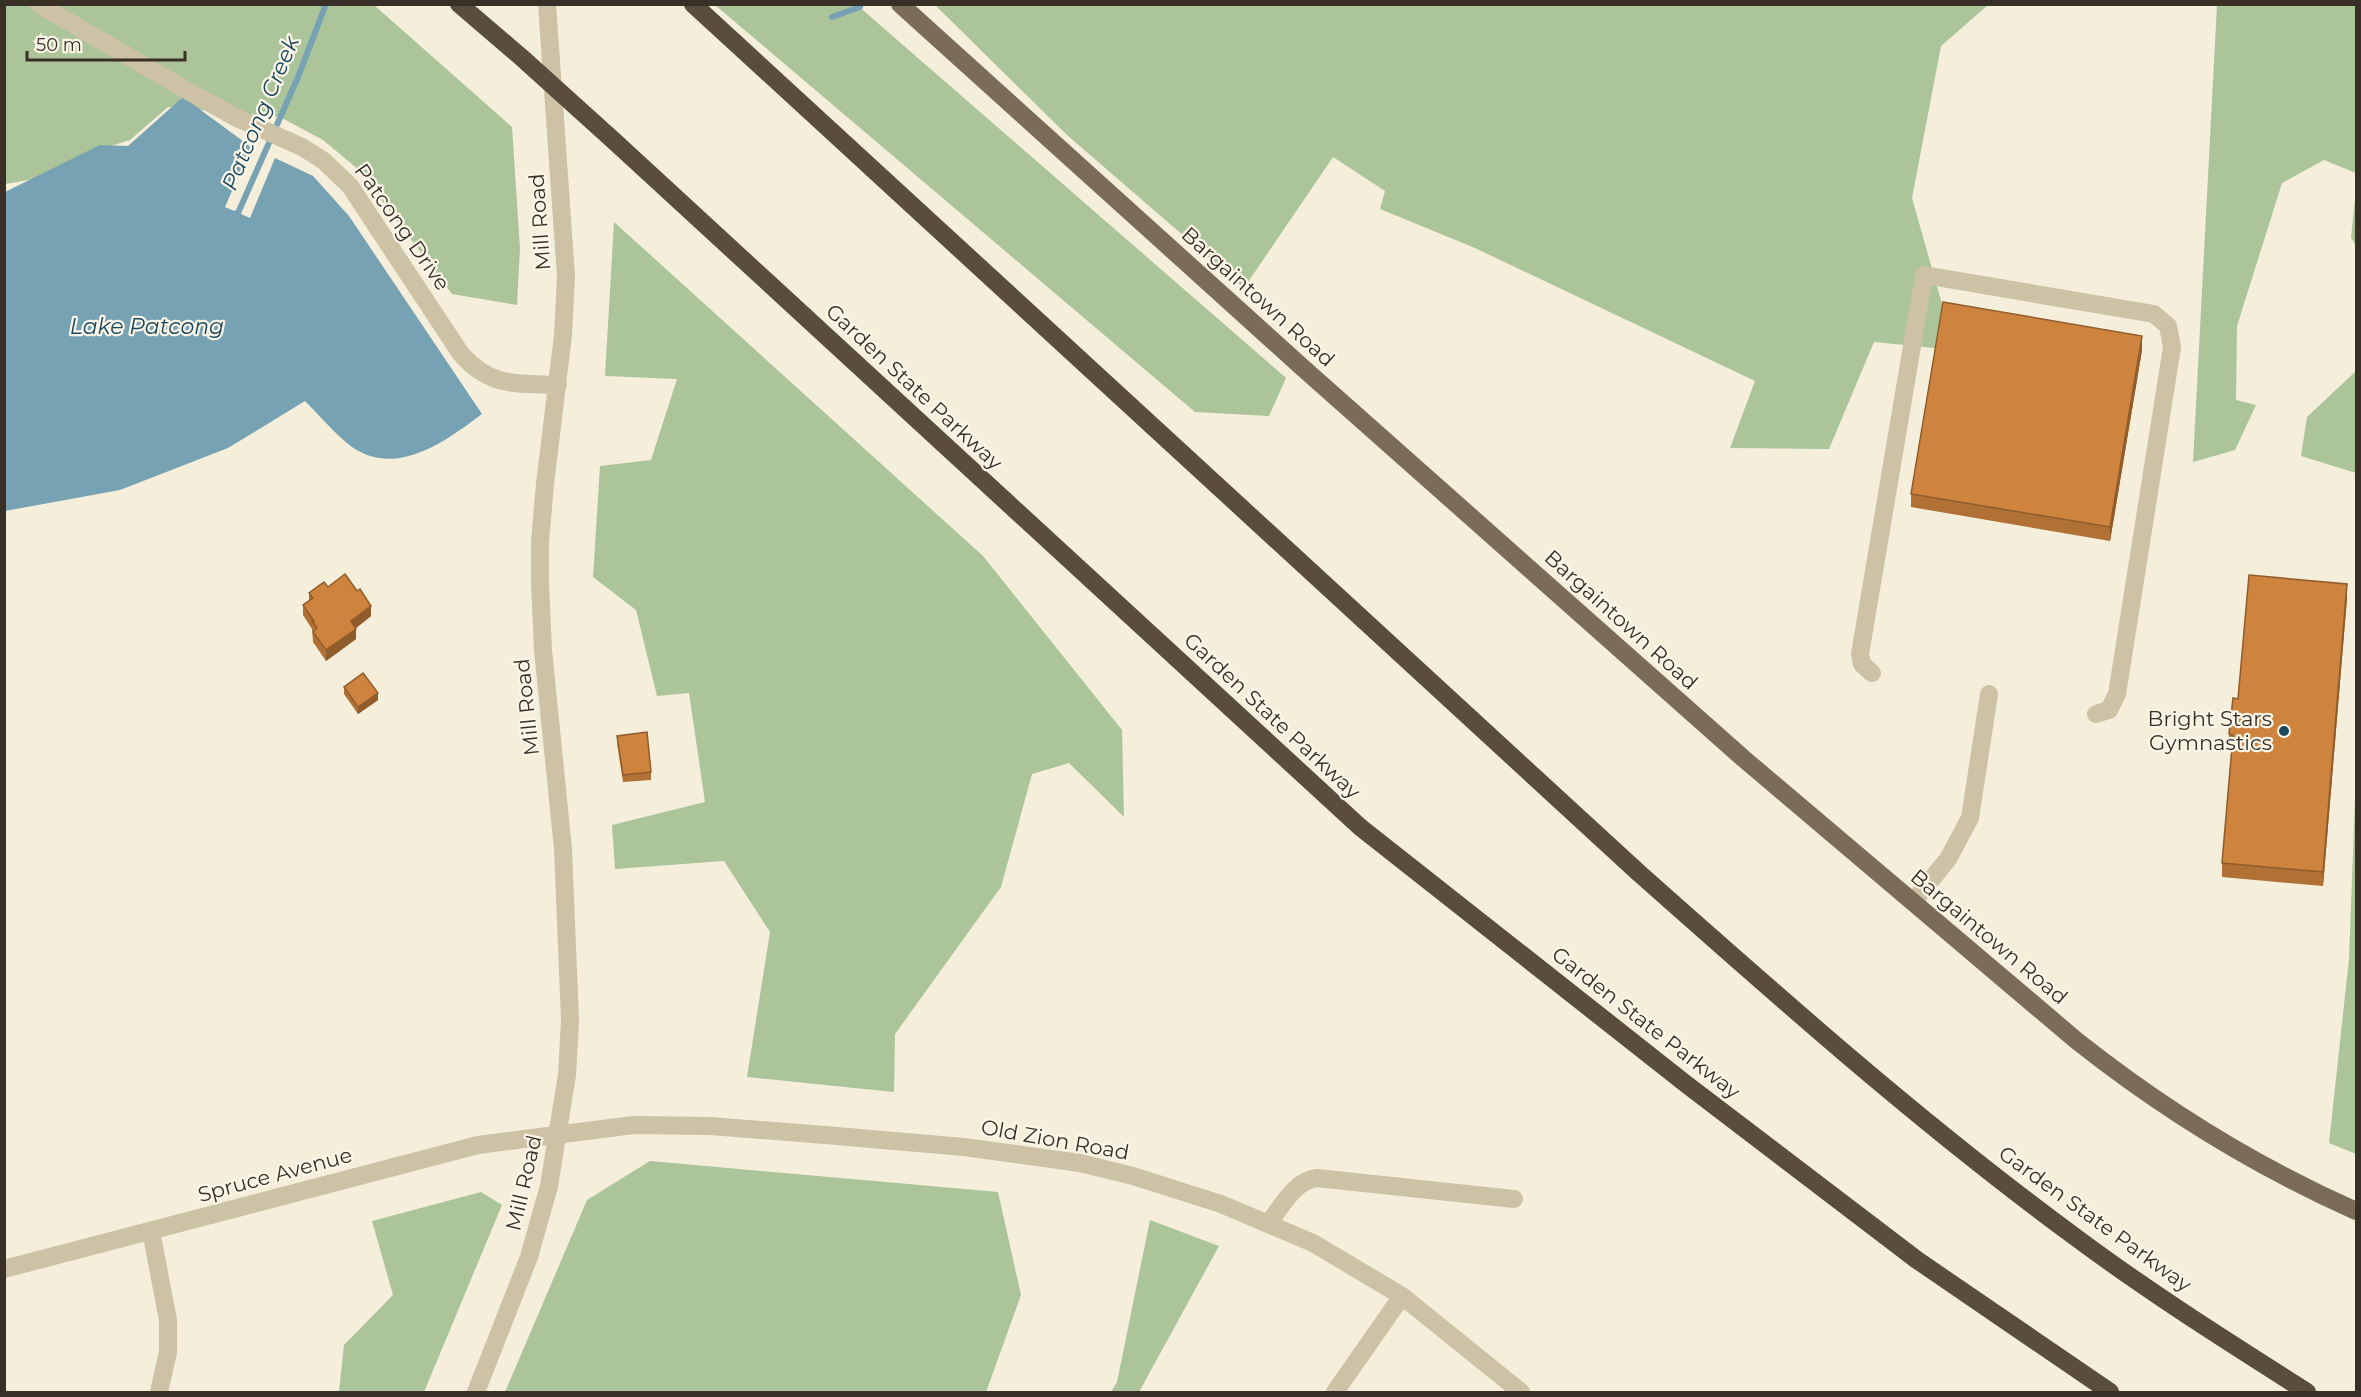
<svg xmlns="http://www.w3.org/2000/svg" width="2361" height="1397" viewBox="0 0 2361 1397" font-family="Montserrat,sans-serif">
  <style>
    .green { fill: #acc499 }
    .water { fill: #77a2b3 }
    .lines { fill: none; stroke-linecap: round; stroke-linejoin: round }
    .stream { stroke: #77a2b3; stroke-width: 6 }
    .minor { stroke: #cdc1a6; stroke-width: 18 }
    .major { stroke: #7b6c57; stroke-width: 18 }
    .highway { stroke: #5a4d3e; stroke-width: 18 }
    .wall { fill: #b17135 }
    .shaded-wall { fill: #905c2b }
    .building { fill: #ce833e; stroke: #905c2b; stroke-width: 1.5 }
    .poi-dot { fill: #1a485d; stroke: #fbf6e7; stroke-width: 2 }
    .labels { text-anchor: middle; stroke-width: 4.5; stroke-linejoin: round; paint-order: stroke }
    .street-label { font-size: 21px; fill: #383027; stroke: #fbf6e7 }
    .poi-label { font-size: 21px; fill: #383027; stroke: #fbf6e7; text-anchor: end }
    .water-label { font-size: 22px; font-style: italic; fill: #1a485d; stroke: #fbf6e7 }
  </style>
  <rect width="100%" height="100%" fill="#f4eedb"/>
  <!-- green -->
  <path class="green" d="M5 5H374L512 127 520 248 517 305 452 294 359 170 323 140 280 117 168 107 130 140 91 152 46 177 5 184Z
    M715 5H857L1286 378 1269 416 1195 412Z
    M935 5H1988L1941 46 1912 198 1955 350 1874 342 1829 449 1730 448 1755 381 1475 248 1380 209 1385 191 1333 157 1244 288 1067 135Z
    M2217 5H2356V173L2324 160 2282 183 2237 326 2236 400 2256 405 2235 450 2193 462Z
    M2356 189V245L2351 238Z
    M614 222 983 556 1122 730 1124 817 1069 763 1032 774 1001 887 895 1034 894 1092 747 1077 770 932 724 861 615 869 612 825 705 802 689 693 657 696 636 610 593 577 600 466 651 460 677 379 605 376Z
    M2356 371V473L2301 456 2307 417Z
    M2356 773V1154L2329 1143 2349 959Z
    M650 1161 998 1192 1021 1295 986 1392H505L587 1200Z
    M481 1192 502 1205 424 1392H339L344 1345 393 1295 372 1221Z
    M1150 1220 1219 1246 1139 1392H1111L1117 1382Z"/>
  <!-- water -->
  <path class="water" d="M183 97 251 147 225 207 250 218 275 158 313 176 349 216 482 414C446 441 397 478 352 447 335 434 320 416 305 401L228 448 120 490 5 511V192L100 145 128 146Z"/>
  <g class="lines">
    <!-- stream -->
    <path class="stream" d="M832 17 860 7
      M232 214 238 213 298 77 326 4"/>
    <!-- minor -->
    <path class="minor" d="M38 4 188 91 237 118 302 147 324 161 350 186 461 354C491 388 517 383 558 385
      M1872 673 1862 664 1860 654 1924 275 2154 314 2168 326 2172 347 2117 694 2109 710 2096 714
      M1913 902 1948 859 1970 818 1989 694
      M1269 1223C1281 1207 1295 1180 1317 1178L1514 1199
      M151 1231 168 1320V1352L159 1392
      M4 1269 478 1145 633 1125 710 1126 825 1135 964 1147 1080 1163 1133 1176 1221 1204 1313 1243 1402 1296 1521 1392
      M476 1392 529 1257 549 1186 567 1075 570 1020 563 849 543 650 540 583V542L545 484 563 335 566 276 547 4
      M1335 1392 1402 1296"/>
    <!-- major -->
    <path class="major" d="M900 4 1303 368 1744 759 2077 1041C2163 1109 2257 1167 2356 1211"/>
    <!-- highway -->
    <path class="highway" d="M459 4 521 57 613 140 1360 827 1686 1084 1917 1260 2110 1392
      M693 4 1640 874C1782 1000 1925 1127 2078 1239 2152 1294 2230 1343 2307 1392"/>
  </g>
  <!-- wall -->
  <path class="wall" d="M2142 350 2110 541 1911 507V494Z
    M328 587 371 616 356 628V639L326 661 313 642 312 629 303 615V605L309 600V593Z
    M2347 598 2323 886 2222 877V863L2232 749 2229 748V734L2238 699Z
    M344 687 378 700 358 714 344 694Z
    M617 736 651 772V780L623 782 617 743Z"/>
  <!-- shaded-wall -->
  <path class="shaded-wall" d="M2142 336V350L2110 541V527Z
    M2347 584V598L2323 886V872Z
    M371 606V616L351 632V621Z
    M356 629V639L326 661V650Z
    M378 693V700L358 714V707Z"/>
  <!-- building -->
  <path class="building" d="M1943 302 2142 336 2110 527 1911 494Z
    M345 574 357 591 360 589 371 606 351 621 356 629 326 650 313 632 317 628 312 621H314L303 605 313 598 309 593 324 582 328 587Z
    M2249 575 2347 584 2323 872 2222 863 2233 735 2229 734 2233 698 2238 699Z
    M363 673 378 693 358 707 344 687Z
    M647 732 651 772 623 775 617 736Z"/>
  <!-- markers -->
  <circle class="poi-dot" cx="2284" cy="731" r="6"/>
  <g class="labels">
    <!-- street labels -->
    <g class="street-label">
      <text transform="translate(540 222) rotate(-94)" y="7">Mill Road</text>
      <text transform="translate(402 227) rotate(55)" y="7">Patcong Drive</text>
      <text transform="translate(1258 297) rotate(42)" y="7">Bargaintown Road</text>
      <text transform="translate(914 387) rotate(43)" y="7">Garden State Parkway</text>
      <text transform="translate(1621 620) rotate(42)" y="7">Bargaintown Road</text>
      <text transform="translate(527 707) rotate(-96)" y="7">Mill Road</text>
      <text transform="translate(1272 716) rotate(43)" y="7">Garden State Parkway</text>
      <text transform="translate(1989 937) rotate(40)" y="7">Bargaintown Road</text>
      <text transform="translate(1646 1023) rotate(38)" y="7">Garden State Parkway</text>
      <text transform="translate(1055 1140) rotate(10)" y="7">Old Zion Road</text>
      <text transform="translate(275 1175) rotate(-15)" y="7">Spruce Avenue</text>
      <text transform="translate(524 1183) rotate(-77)" y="7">Mill Road</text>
      <text transform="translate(2095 1219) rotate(36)" y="7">Garden State Parkway</text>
    </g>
    <!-- poi labels -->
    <g class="poi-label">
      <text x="2272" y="726">Bright Stars<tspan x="2272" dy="24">Gymnastics</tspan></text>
    </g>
    <!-- water labels -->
    <g class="water-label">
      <text transform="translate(260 113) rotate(-67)" y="8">Patcong Creek</text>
      <text x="147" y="334">Lake Patcong</text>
    </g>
  </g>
  <!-- border -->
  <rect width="2361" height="1397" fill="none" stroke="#383027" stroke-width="12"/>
  <!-- scale -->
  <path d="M27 51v9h158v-9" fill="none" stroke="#383027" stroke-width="3"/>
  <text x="36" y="51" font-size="18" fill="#383027" stroke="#fbf6e7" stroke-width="4.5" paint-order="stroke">50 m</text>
</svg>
